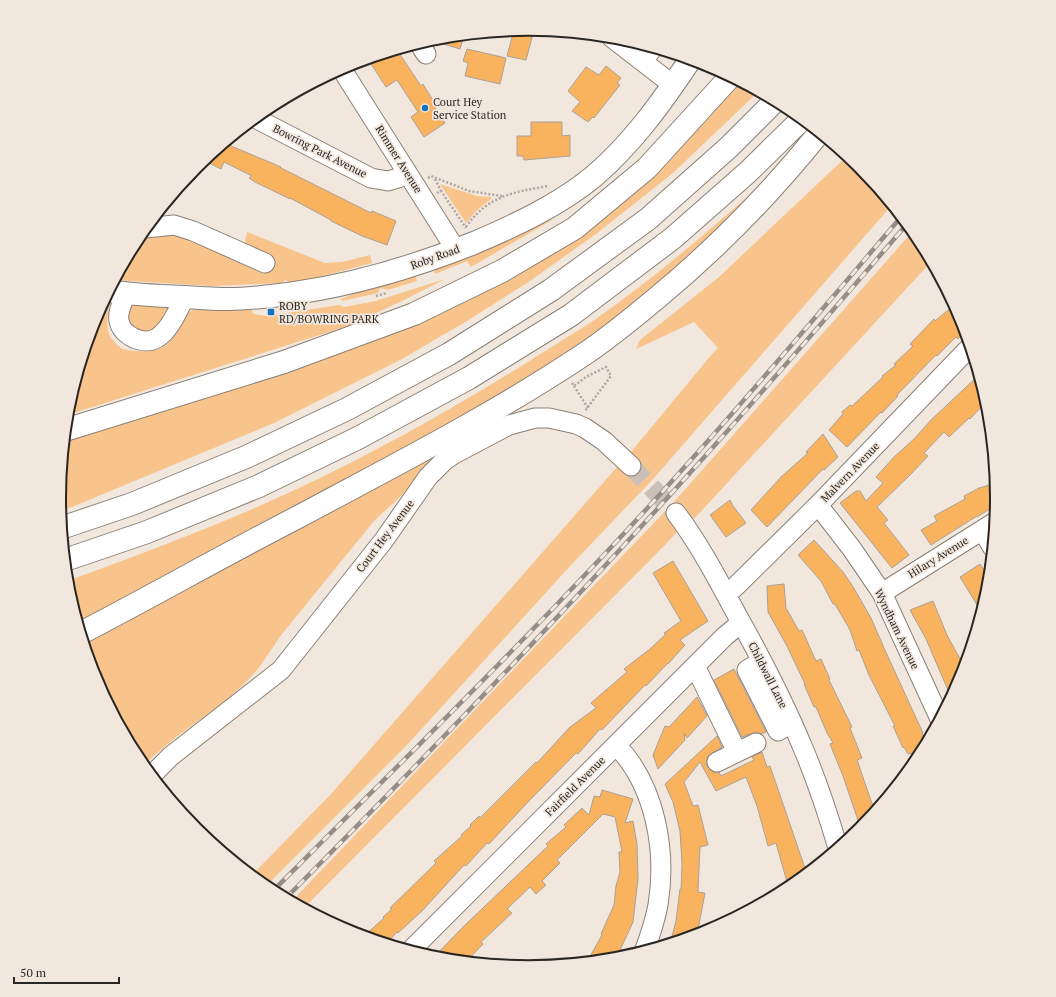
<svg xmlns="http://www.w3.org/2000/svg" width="1056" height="997" viewBox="0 0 1056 997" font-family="'PT Serif',serif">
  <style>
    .green { fill: #f8c48b }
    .building { fill: #f9b35f; stroke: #aba198 }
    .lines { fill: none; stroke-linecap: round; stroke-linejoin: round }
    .minor-tunnel { stroke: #c9c0b8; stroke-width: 19; stroke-dasharray: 19 10; stroke-linecap: butt }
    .minor-casing { stroke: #898077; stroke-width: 21 }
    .major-casing { stroke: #898077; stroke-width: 24 }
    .highway-casing { stroke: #898077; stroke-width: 24 }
    .path { stroke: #afa79f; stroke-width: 2.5; stroke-dasharray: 2 2; stroke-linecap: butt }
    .minor { stroke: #fff; stroke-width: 19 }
    .major { stroke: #fff; stroke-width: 22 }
    .highway { stroke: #fff; stroke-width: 22 }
    .rail-casing { stroke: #958e86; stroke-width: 4.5 }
    .rail { stroke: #f1e7dd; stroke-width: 3; stroke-dasharray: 9; stroke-linecap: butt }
    .poi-dot { fill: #1173bf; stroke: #f1e7dd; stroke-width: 1.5 }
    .labels { text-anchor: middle; stroke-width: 3.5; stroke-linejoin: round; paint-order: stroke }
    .poi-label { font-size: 11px; fill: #2a2622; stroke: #f1e7dd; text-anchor: start }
    .street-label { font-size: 11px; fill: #2a2622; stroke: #f1e7dd }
    .rim { fill: none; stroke: #2a2622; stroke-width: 2 }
  </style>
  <rect width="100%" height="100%" fill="#f1e7dd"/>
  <!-- green -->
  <path class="green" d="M740 82 758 92 673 173 596 234 530 281 467 321 402 359 274 423 72 507 60 511 59 498 64 441 348 347 658 170 707 120Z
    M847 156 860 167 892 205 654 478 571 565 407 745 265 887 251 876 331 794 617 467 628 468 633 460 631 452 712 354 718 348 694 322 636 349 640 340 719 277Z
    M440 184 477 196 491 197V199L476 211 466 223Z
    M760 188 711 239 604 329 498 398 78 625 67 590V581C144 553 222 524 297 489 382 449 463 403 542 353 558 343 574 333 590 323 648 283 702 237 755 190Z
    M549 218 552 220 471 267 467 261 435 274 434 269Z
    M165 231 244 247 247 232 325 263 342 262 370 255 372 263C344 270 317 279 289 283L286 280 281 283 212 286 115 280 140 235Z
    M913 231 918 238 931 262 694 519 684 515 676 522 677 532 665 545 304 908 291 902 674 502Z
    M415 275 417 281 388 290 380 288 378 293 342 301 341 299 366 289Z
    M445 279 402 301 348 326 67 415 68 407 94 319 104 301 110 302C108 312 105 326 110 336 112 340 120 348 123 349 132 352 156 352 163 347 173 341 180 327 182 316L195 309 232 308 252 310 253 314 267 316 339 305 344 307 376 301Z
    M133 304 169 308 170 311 160 330 136 333 128 331 125 314Z
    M446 448 401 496 374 521 282 634 258 669 246 682 224 702 176 737 143 765 137 759 94 678 84 643Z"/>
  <!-- building -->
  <path class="building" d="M528 29 534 30 526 60 507 56 514 30Z
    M464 35 460 49 430 40 437 38Z
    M467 49 506 58 500 84 465 76 468 63 463 61Z
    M397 50 421 86 423 84 434 102 432 103 445 123 424 137 411 117 418 112 397 80 386 87 368 59Z
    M606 66 621 78 617 83 620 85 594 118 593 117 588 122 572 111 580 102 568 91 586 67 599 75Z
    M531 122H562V136L570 135V156L524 160 523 156H517V136H531Z
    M224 143 281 167V168L371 213 372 211 396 221 387 245 362 236 331 221V220L290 198V199L255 182 249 178 252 176 224 162 221 169 203 160Z
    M954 305 962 319 965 330 958 339 956 337 937 356 936 355 897 395 898 396 882 413 881 412 847 447 829 430 843 414 842 412 850 405 852 406 883 377 882 376 896 365 894 364 913 346 910 344 934 319 935 321Z
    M979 375 986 402 970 419 969 418 949 437 944 432 924 453 928 456 911 474 877 507 888 520 884 523 909 555 892 568 840 503 856 491H860L866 501 883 483 876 477 894 457 914 439 932 419Z
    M823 434 838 457 824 470 823 469 767 527 751 510 781 477 808 453 806 452Z
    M996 483 998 499 997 507H993L977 517V516L931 545 921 530 937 521 934 516 965 499 964 496 979 488Z
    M730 500 733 506 746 523 726 537 710 515Z
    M814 540 843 572 852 585 871 618 884 648 923 733H922L927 744 916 762 912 753 908 754 904 747 903 748 893 726H895L869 675 859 650 857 651 850 630 835 604H833L821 581 798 555Z
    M673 561 708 621 680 640 685 645 668 664V663L646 686 645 685 602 730 600 729 578 754 576 753 527 803 489 844 487 843 466 866 464 865 422 911 398 933 397 932 386 944 363 937 384 918 383 917 392 909 390 908 436 863 434 861 462 836 461 835 471 826 470 825 479 816 480 818 536 762 537 763 570 727 596 708 591 703 627 672 624 669 650 649 666 634 664 633 681 621 653 573Z
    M980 564 990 578 988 590 982 613 960 577Z
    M784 584 786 608 799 631 802 630 816 661 821 659 830 679 829 680 852 727 850 728 862 758 857 760 875 812 861 829 843 776 830 744 833 743 827 733 816 707H814L804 684H805L787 646 768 612 767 586Z
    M933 601 947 635 960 659 962 658 965 667 962 678 951 697 926 639 910 610Z
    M734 669 766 732 762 734 756 732 742 737 714 680Z
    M697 697 707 716 687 738 684 733 685 740 658 769 653 755 665 726 669 727Z
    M717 736 722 747 708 756 706 762 707 766 711 771 716 773 719 772 721 776 754 760 752 757 762 752 767 767 770 766 807 874 789 889 776 843 768 846 757 806 746 777 716 791 700 762 684 782 693 806 698 805 708 845 700 847 698 892 705 893 697 935 670 944 676 921 680 889 681 890 682 864 680 831 673 802 665 784Z
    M602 790 633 799 625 823 633 821 637 844 638 879 633 922 616 959 587 962 602 935 601 934 614 905 616 886 620 872 619 852H622L615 817 603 814 557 860 560 863 542 881 546 885 536 894 530 887 507 909 512 913 481 942 483 944 466 962 433 958 464 926 548 846 546 844 566 827 564 825 582 808 589 815 594 796 600 797Z"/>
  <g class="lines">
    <!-- minor-tunnel -->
    <path class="minor-tunnel" d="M631 466 676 513"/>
    <!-- minor casing -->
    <g class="minor-casing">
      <path id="minor" d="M611 37 673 85
        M419 43 426 54
        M642 61 653 48
        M341 68 456 250
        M255 118 371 178 388 181 408 175
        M146 228 174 225 193 231 265 263
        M126 293C123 302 117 312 119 321 122 336 143 346 157 338 170 330 178 310 185 297
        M818 505 852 549 882 593 940 719
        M676 513C700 545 718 580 737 615 761 658 784 702 803 748 817 781 828 814 838 848
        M982 530 993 548
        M882 593 995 522
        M726 595 736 586 818 505 970 347
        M762 661 747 670 778 731 792 723
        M695 666 737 752
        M616 745C655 785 667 850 658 905 655 921 650 936 644 952
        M717 762 756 743
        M151 776 171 756 281 670 384 540 428 477 445 460 454 454 509 425 535 418H549L576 424 585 428 604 441 631 466
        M410 951 725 636 741 623"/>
    </g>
    <!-- major casing -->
    <g class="major-casing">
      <path id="major" d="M109 291C135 295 160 296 185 297 200 298 214 299 229 299 251 299 273 296 295 293 357 284 416 266 474 243 514 226 559 205 593 177 632 144 662 102 690 60"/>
    </g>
    <!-- highway casing -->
    <g class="highway-casing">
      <path id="highway" d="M65 430 284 362 414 314 502 271 575 228 647 168 730 77
        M61 528 132 504 246 457 347 409 449 354 551 290 648 219 729 147 775 101
        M65 560 147 532 259 486 358 438 469 378 571 315 673 238 748 172 802 119
        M81 633C154 595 226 554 300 516 395 465 493 415 583 355 609 338 634 317 658 297 717 248 771 193 819 133"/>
    </g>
    <!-- path -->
    <path class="path" d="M428 178 431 176 469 191 502 196
      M435 179 441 191
      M437 193 441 191 466 228
      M466 227C487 196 514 192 548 186
      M376 296 387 293
      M572 383 574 386 586 377 606 367 611 376 585 411
      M574 386 588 408"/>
    <!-- minor -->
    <use href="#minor" class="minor"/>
    <!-- major -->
    <use href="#major" class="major"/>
    <!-- highway -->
    <use href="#highway" class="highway"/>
    <!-- rail casing -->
    <g class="rail-casing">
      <path id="rail" d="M272 892C376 787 481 685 582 578 693 462 797 339 901 217
        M285 899C423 760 558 619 689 474 763 392 835 308 907 224"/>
    </g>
    <!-- rail -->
    <use href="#rail" class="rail"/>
  </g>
  <!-- markers -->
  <g class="poi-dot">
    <circle cx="425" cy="108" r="4"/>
    <rect x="267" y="308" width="8" height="8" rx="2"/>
  </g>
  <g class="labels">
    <!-- poi labels -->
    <g class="poi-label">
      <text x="433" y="106">Court Hey<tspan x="433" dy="13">Service Station</tspan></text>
      <text x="279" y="310">ROBY<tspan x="279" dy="13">RD/BOWRING PARK</tspan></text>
    </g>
    <!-- street labels -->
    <g class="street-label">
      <text transform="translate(320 151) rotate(27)" y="4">Bowring Park Avenue</text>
      <text transform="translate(399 159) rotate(58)" y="4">Rimmer Avenue</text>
      <text transform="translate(435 257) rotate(-20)" y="4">Roby Road</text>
      <text transform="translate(850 472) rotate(-46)" y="4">Malvern Avenue</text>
      <text transform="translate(385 536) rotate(-53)" y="4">Court Hey Avenue</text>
      <text transform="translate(938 557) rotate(-32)" y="4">Hilary Avenue</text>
      <text transform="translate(897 629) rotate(64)" y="4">Wyndham Avenue</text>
      <text transform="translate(768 675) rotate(63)" y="4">Childwall Lane</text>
      <text transform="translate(575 786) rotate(-45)" y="4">Fairfield Avenue</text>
    </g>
  </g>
  <!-- crop -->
  <path d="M0 0H1056V997H0ZM66 498a462 462 0 1 1 924 0a462 462 0 1 1-924 0Z" fill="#f1e7dd" fill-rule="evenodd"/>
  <path class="rim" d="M66 498a462 462 0 1 1 924 0a462 462 0 1 1-924 0Z"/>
  <!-- scale -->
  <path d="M14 977v6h105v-6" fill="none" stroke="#2a2622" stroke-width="2"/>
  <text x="20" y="977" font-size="12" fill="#2a2622" stroke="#f1e7dd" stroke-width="3" paint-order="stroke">50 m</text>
</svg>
